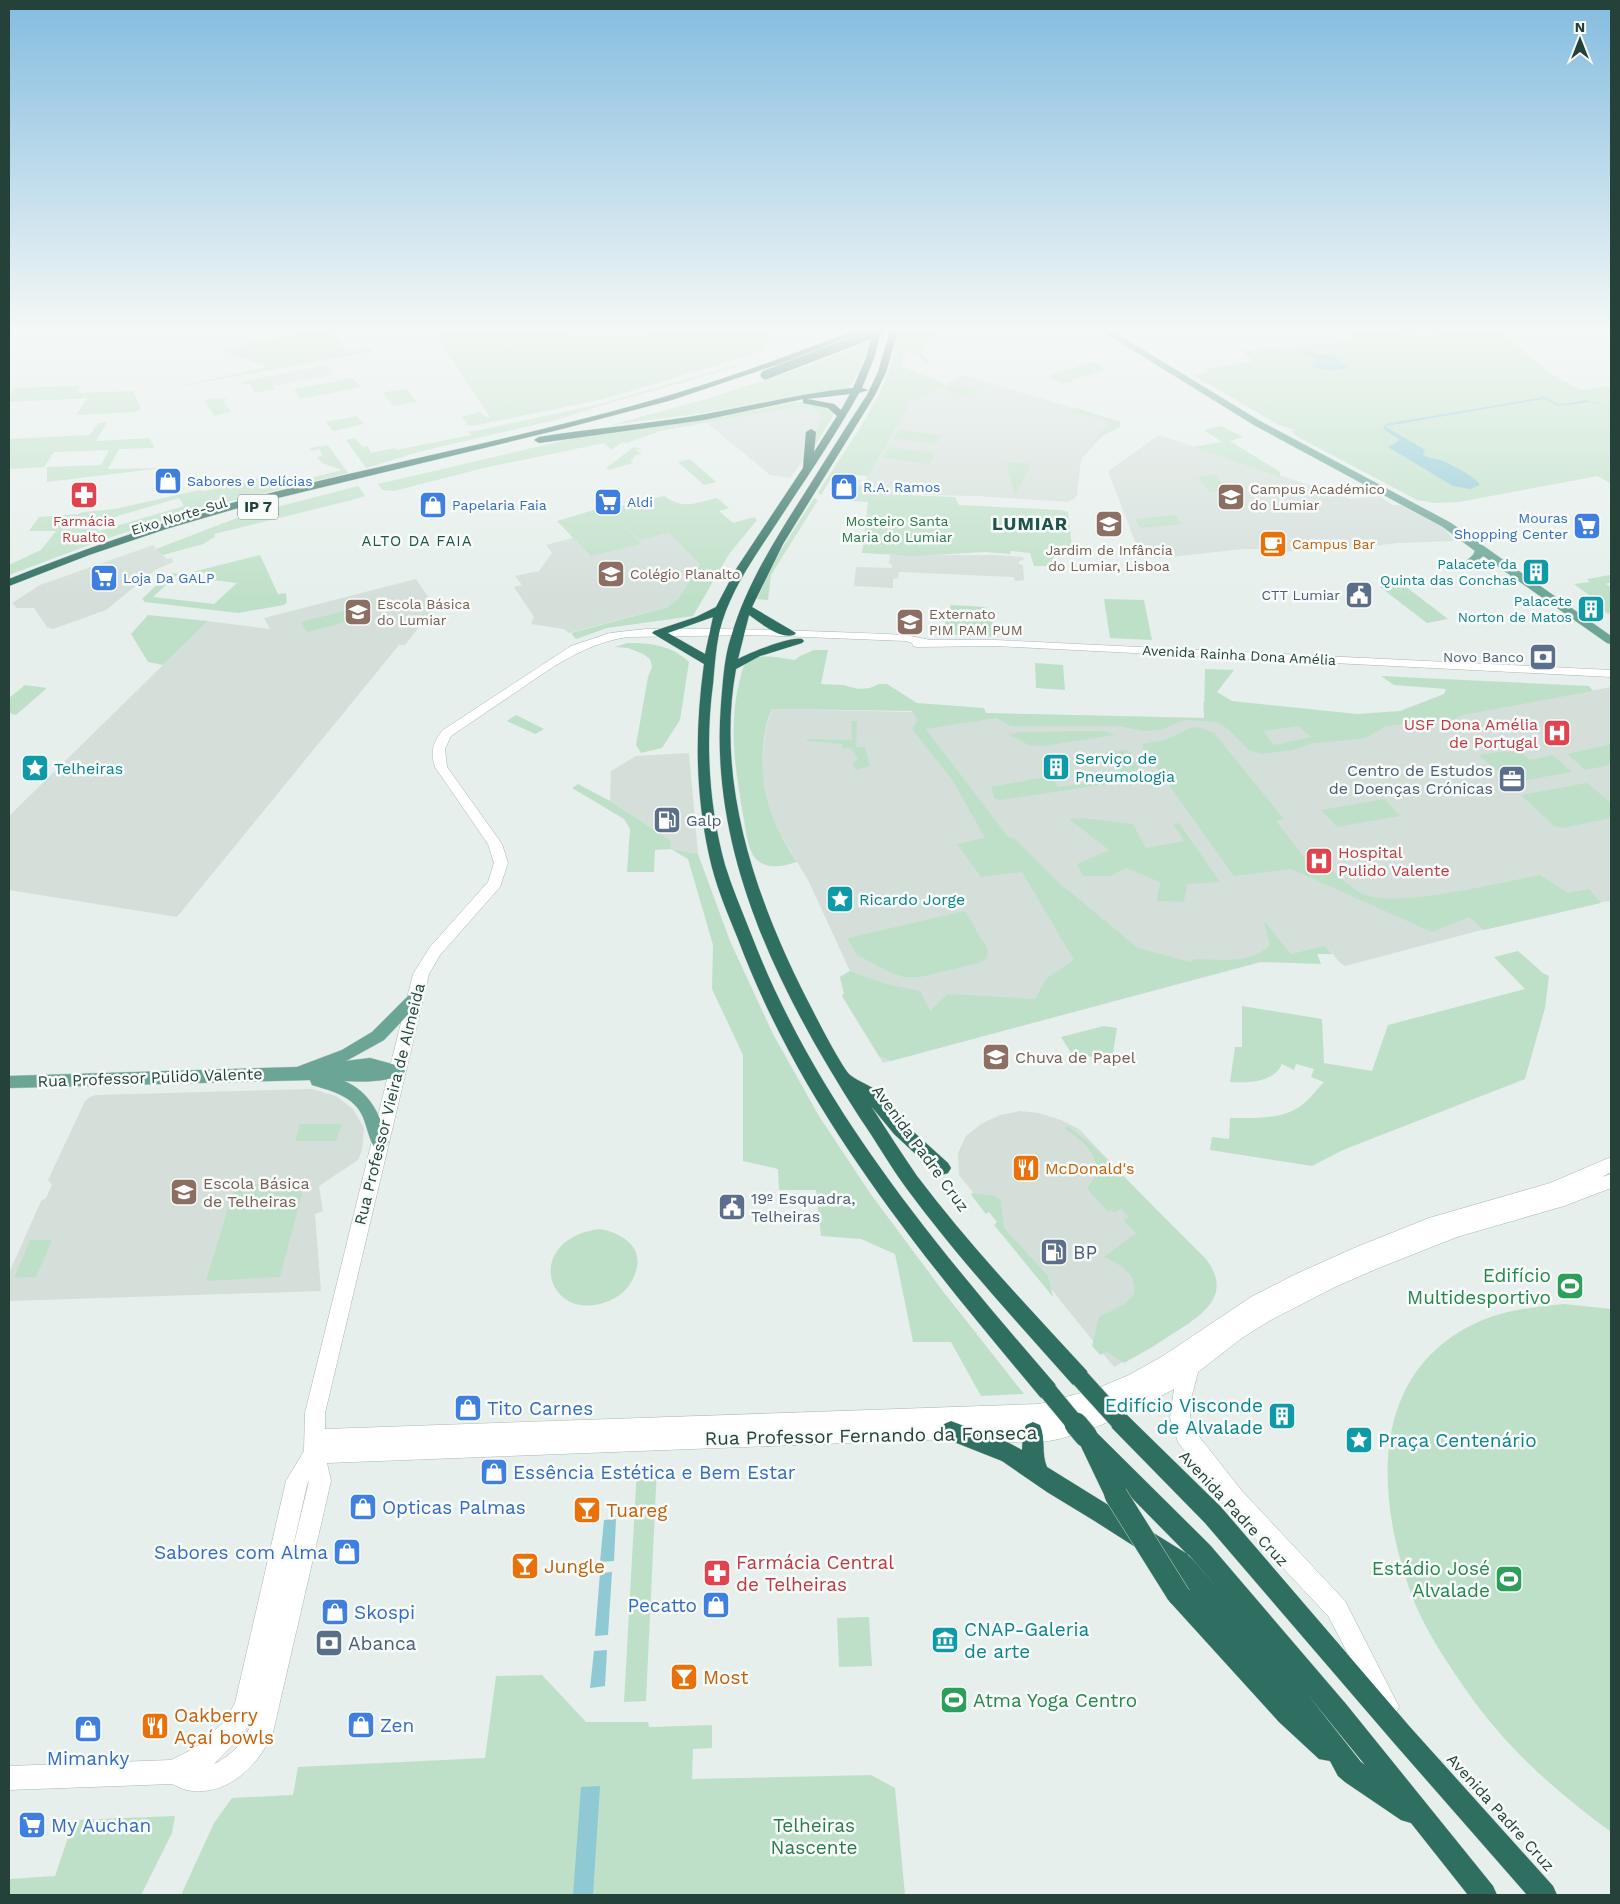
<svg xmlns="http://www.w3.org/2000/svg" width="1620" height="1904" viewBox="0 0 1620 1904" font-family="'Work Sans',sans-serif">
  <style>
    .built { fill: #d4dfda }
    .green { fill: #bfe0c8; fill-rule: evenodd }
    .water { fill: #8ec9d4 }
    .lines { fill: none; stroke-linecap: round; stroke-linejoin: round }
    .minor-casing { stroke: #a8b8b2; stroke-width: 1 }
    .major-casing { stroke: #c2cac8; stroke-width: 1 }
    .highway-casing { stroke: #c2cac8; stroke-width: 1 }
    .minor { fill: #fff; fill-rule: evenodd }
    .major { fill: #6aa596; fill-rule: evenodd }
    .highway { fill: #2f6f62; fill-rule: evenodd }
    .highway-bridge-far2-casing { stroke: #c2cac8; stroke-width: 9; stroke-linecap: butt }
    .highway-bridge-far1-casing { stroke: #c2cac8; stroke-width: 19; stroke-linecap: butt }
    .highway-bridge-casing { stroke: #c2cac8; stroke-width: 24; stroke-linecap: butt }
    .highway-bridge-far2 { stroke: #2f6f62; stroke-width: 9 }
    .highway-bridge-far1 { stroke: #2f6f62; stroke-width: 18 }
    .highway-bridge { stroke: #2f6f62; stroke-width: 23 }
    .labels { text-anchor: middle; stroke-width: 5; stroke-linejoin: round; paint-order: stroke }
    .far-shop-label { font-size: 14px; fill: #366cbe; stroke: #f7fbf9; text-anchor: start }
    .far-education-label { font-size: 14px; fill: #785e54; stroke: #f7fbf9; text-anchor: start }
    .far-street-label { font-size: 14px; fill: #24423a; stroke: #f7fbf9 }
    .far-health-label { font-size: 14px; fill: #be3a42; stroke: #f7fbf9 }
    .far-park-label { font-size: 14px; fill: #2d7a4b; stroke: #f7fbf9 }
    .far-food-label { font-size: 14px; fill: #c56008; stroke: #f7fbf9; text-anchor: start }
    .far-culture-label { font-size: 14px; fill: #0d838f; stroke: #f7fbf9; text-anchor: end }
    .far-service-label { font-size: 14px; fill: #4e5e75; stroke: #f7fbf9; text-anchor: end }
    .shield { fill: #f7fbf9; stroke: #637a73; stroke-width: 1 }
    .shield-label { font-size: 15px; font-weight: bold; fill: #24423a }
    .far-neighbourhood-label { font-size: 15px; letter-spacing: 1px; fill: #1f5548; stroke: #f7fbf9 }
    .health-label { font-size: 16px; fill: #be3a42; stroke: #f7fbf9; text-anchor: end }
    .culture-label { font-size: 16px; fill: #0d838f; stroke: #f7fbf9; text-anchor: start }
    .service-label { font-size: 16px; fill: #4e5e75; stroke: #f7fbf9; text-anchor: start }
    .education-label { font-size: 16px; fill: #785e54; stroke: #f7fbf9; text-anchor: start }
    .street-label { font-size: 16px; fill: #24423a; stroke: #f7fbf9 }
    .food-label { font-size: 16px; fill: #c56008; stroke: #f7fbf9; text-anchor: start }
    .far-district-label { font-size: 18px; font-weight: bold; letter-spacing: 1px; fill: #1f5548; stroke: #f7fbf9 }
    .near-service-label { font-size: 19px; fill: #4e5e75; stroke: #f7fbf9; text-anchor: start }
    .near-leisure-label { font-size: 19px; fill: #27864d; stroke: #f7fbf9; text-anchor: end }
    .near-culture-label { font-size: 19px; fill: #0d838f; stroke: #f7fbf9; text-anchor: start }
    .near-shop-label { font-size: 19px; fill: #366cbe; stroke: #f7fbf9; text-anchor: start }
    .near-street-label { font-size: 19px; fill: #24423a; stroke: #f7fbf9 }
    .near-food-label { font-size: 19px; fill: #c56008; stroke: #f7fbf9; text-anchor: start }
    .near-health-label { font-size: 19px; fill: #be3a42; stroke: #f7fbf9; text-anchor: start }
    .near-park-label { font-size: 19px; fill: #2d7a4b; stroke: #f7fbf9 }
  </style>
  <rect width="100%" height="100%" fill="#e6efeb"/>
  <!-- built -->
  <path class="built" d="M782 331H832L791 345 780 347Z
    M1274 331H1468L1306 346 1354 382Z
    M327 365 333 373 331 375 273 386 271 384 274 383 269 376Z
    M963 375 1120 422V427L1102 436 1081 460 1077 495 1074 499 1068 502 977 496 880 494 865 489 864 483 911 402Z
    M797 407 814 410 821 416V419L810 451 790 478 770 475 707 423Z
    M1159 435 1351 499 1382 496V498L1393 505H1400L1438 525 1446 530 1454 541 1398 543 1330 551 1327 548 1284 552 1265 549H1244L1161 558 1141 557 1108 471Z
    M836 477 861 480 854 493 829 490Z
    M648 511 700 565 678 599 668 607 569 633 564 629 531 624 534 617 514 587 522 585 515 576 539 571 552 553 546 545 573 538 567 531Z
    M153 545 167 559 172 558 173 562 155 570 106 610 53 629 47 627 34 608H17L12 603 40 585Z
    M890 555H996L1023 557 1024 560 1019 561V564L1023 565 1024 580 1015 581 1014 577 899 572 898 578 893 579V588L854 586 856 567 892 568V564H889Z
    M416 579 435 607 405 645H399L177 917 9 890V816L208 621 270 629 264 618Z
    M1611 687V901L1576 905 1345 966 1340 963 1325 945 883 1063 842 996 844 993 840 977 850 971 809 882 775 825 767 805 762 777V761L766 728 772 709 1204 718 1203 702 1405 720 1459 716Z
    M689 753 698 854 671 849 670 840 610 801 611 771 636 756Z
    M312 1089 336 1096 353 1109 364 1128 362 1150 358 1160 319 1186 323 1211 315 1214 321 1291 9 1301V1273L41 1201 46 1198 52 1185 48 1180 85 1101 90 1097 96 1095Z
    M1020 1111 1039 1113 1061 1120 1079 1129 1210 1266 1190 1323 1114 1367 959 1175 958 1153 966 1136 981 1124 1000 1115Z"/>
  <!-- green -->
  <path class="green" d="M305 331H332L348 352 370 348 373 351 161 390 268 367 221 350Z
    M433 331H556L574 334 643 336 644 331H771L769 345 763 351 604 399 472 426 464 424 468 423 461 417 480 412 487 418 490 417Z
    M898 331H942L922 348V354L930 362 924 363 917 353H904L901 366 946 384 911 402 868 476 835 473 821 495 818 493C849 441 892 393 898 331Z
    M1347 331H1411L1416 335 1359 340Z
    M1468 331H1532L1504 334 1551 374 1581 390 1611 386V484L1598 476 1459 502 1435 503 1417 500 1298 437 1291 431 1296 430 1279 425 1193 375 1209 372 1204 369 1253 361 1242 351Z
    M870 341 860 369 848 390 804 394 704 413 611 425 713 397 810 365Z
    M1093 362 1106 369 1072 380V382L1063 384 1049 378 1050 375Z
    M735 365 737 367 613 402 560 419 422 451 366 468 346 440 354 438 363 447 368 446 371 453 395 448 396 450 471 435 469 431H475L596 405Z
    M269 376 274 384 272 385 275 389 255 393 250 384 245 385 242 382Z
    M353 378 361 387 301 399 294 389Z
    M954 384 978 391 967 397 943 389Z
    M80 386 78 393 133 391 141 409 135 412 76 415 87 398 9 402V397L15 388Z
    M406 388 417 402 393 406 382 393Z
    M217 398 227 399 224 402 231 412 214 416 204 400Z
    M796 402 824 405 834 411 833 416 812 451H810L821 416 814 410 797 407 660 431 627 443 622 442 611 450 604 443 484 468 394 491 382 490 378 484 579 437 729 415Z
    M1076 408 1120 422V427L1102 436 1096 442H1094L1098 435 1109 426V423L1097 417 1068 413Z
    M357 416 364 424 333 431 326 422Z
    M107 422 96 441 150 438 154 448 119 449 108 469 162 468 47 482V467L101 465 109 450 54 452 44 467 9 469V439L90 435 98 423Z
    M1221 426 1243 437 1230 441 1280 472V477L1193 447 1222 442 1204 430Z
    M899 430 941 435 936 444 894 438Z
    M328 445 348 473 199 509 108 538 9 575V565L41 550 56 531H29L39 517 78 514 83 512 115 509 199 490 205 491 264 477 275 487 342 470 322 463 317 457 323 456 319 449 311 451 310 448ZM179 498 184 506 99 531 91 524Z
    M634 447 643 449 636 450 641 454 633 456 635 458 630 460 633 463 608 470 606 468Z
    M889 447 935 453 929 464 883 458Z
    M690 459 716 482 704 485 678 462Z
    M1006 462 1031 464 1015 496Z
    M1215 475 1245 507 1226 509 1216 498 1222 501 1234 500 1228 491 1210 492 1198 478 1201 476Z
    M859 485H864L867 490 880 494 955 497 959 505 1061 510 1068 512 1073 556 1054 557 1052 566H1034L1030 553 1011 551 1010 554 985 552 915 556 862 553 868 502 839 500 831 490 853 493Z
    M358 486 365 496 352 500 214 534 215 537 203 544 163 555 156 549 242 516Z
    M664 496C684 510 694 503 717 498L729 508 719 511 733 523 754 517 757 520 729 554 693 616 607 628 576 639 571 633 668 607 678 599 700 565 669 533 639 540 618 519 641 544 591 556 557 521 597 509 600 511Z
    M814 498 818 500 771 575 768 600 757 599 774 561Z
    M1175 515 1182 524 1141 528 1135 519Z
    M260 555 278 594 286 593 287 602 284 605 238 613 145 602 142 599 165 577 173 573 178 574 153 597 214 604 237 583 205 579 213 573 192 572Z
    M1610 575 1611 582 1606 584 1611 587V613L1608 614 1596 606 1601 604 1574 584 1590 582 1587 579Z
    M1401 583 1448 619 1427 623 1380 587Z
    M1104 599 1144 600 1152 640 1110 638Z
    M951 605 986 607 998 637 941 634Z
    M344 611 350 621 307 632 301 622Z
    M148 615 208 621 163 665 148 662 131 634Z
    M627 643C651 643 671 645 689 662L680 720 662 748 641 753 636 745 648 677 652 667 650 659 643 654 628 648 615 647Z
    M814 650H828L821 684 843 685 858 689 870 688 879 684H887L917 703 984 708 986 713 1204 718 1205 669 1234 670 1217 692 1232 701 1357 714 1400 711 1444 694 1446 689 1394 685 1381 676 1589 686 1593 691 1459 716 1456 719 1386 726 1366 738 1318 743 1316 742 1293 750 1261 754 1249 750 1227 728 1215 722 1184 720 1161 730 1143 731 1118 726H1011L996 718 926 729 1008 837 1014 838 1058 882 1138 948 1190 962 1195 959C1221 959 1250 965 1270 945L1264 921 1291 954 1325 945 1332 954H1317L1321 964 1259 962 891 1061 879 1056 842 996 844 993 840 977 850 971 886 984 920 991 930 1011 948 994 1035 999 1047 978 1074 960 1022 872 981 877 957 844 985 838 953 781 912 729 918 720 912 711 772 709C766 722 764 736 763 750 759 793 774 827 797 862 784 866 768 870 757 860 748 852 746 832 744 820 736 775 728 729 739 683 741 677 742 667 747 662 757 652 782 658 795 660L800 656ZM1298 726 1311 737 1274 745 1264 731Z
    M1035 663 1063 665 1065 690 1036 688Z
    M25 685 47 688 16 715 9 713V698Z
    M516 715 544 729 535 734 507 721Z
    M851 721H857L856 747H865L870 766 856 770 852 763 858 760 851 748 843 749 842 744 807 741V739L852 740Z
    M1198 727 1214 733 1284 819 1276 821 1305 858 1318 857C1332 869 1346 886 1363 894 1396 909 1502 882 1540 875L1568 893 1589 889 1601 903 1484 930 1469 917 1432 932 1291 869 1234 876 1143 749V744L1165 740 1190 728Z
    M1104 731 1115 735 1043 746 1029 745 1009 735 1019 732Z
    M1611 744V762L1606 766 1585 770 1567 754Z
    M1128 750 1140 770 1127 772 1133 780 1001 800 995 799 991 787 1051 776 1058 787 1121 777 1106 752Z
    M1506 751 1522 753 1530 760 1553 755 1572 772 1510 783 1479 755Z
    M1587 783 1611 803V818L1563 828 1554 826 1521 795Z
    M578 784 610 801 670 840 671 849 698 854 730 941 773 1034 819 1116 870 1193 942 1290 1024 1394 981 1396 951 1342H913L895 1254 861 1239 821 1236 816 1190H779L778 1169 743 1161V1055L712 989 713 945 688 859 671 849 655 850 654 872H627L630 829 624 819 572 788Z
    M1385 799 1400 816 1337 827 1321 810Z
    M1082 818 1133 824 1146 848 1184 841 1173 824 1179 823 1220 882 1187 884 1184 902 1157 901 1160 882 1126 868 1111 876H1083L1077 864 1109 850 1069 819Z
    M965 911 988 950 987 958 979 963 920 977H904L891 973 857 955 847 938Z
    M1518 951 1543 973 1549 976 1545 1008 1525 1079 1343 1150 1312 1166 1210 1150 1212 1137 1229 1139 1230 1118C1253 1118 1283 1120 1302 1105 1310 1099 1317 1089 1324 1082L1311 1077 1314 1069 1296 1064 1294 1070 1282 1064C1274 1083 1247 1083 1230 1082L1235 1047H1242V1006L1322 1019 1324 1063 1372 1071 1388 1025 1525 989 1494 957Z
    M1104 1026 1117 1028 1112 1060 1086 1056 1083 1063 1075 1059 1061 1037Z
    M300 1124H342L336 1141H295Z
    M1067 1126 1090 1143 1206 1259C1232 1293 1206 1313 1177 1331 1160 1342 1143 1353 1124 1363L1107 1352 1100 1355 1092 1346 1099 1317 1125 1304 1134 1294C1137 1273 1121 1265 1104 1257L1136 1233 1124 1221 1129 1217 1121 1209 1114 1213 1110 1210 1108 1211 1087 1189C1090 1184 1095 1177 1096 1172 1099 1153 1079 1138 1065 1129Z
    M305 1182 280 1277 206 1281 235 1185Z
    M971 1193 995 1196 1001 1200 1004 1228 1048 1276 1053 1297 994 1225 997 1222 989 1212 986 1214 972 1196Z
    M599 1229C620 1232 644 1246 636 1271 632 1285 623 1295 609 1301 547 1326 521 1240 599 1229Z
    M30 1240H52L36 1277 14 1278Z
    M1564 1304 1611 1309V1832C1556 1792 1502 1744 1464 1687 1446 1661 1428 1634 1416 1606 1377 1509 1363 1376 1476 1323 1504 1310 1534 1307 1564 1304Z
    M657 1467 646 1701 624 1702 637 1468Z
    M869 1617 872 1666 839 1667 837 1618Z
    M542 1675 586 1722H648L649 1727 712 1725V1748L693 1749 692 1779 871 1775 895 1788 905 1895H181L214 1823 232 1798 293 1795 298 1767 485 1758 496 1676Z
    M175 1816 172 1833 141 1895H9V1879L55 1876 74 1820Z"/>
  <!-- water -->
  <path class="water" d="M1305 352 1334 355 1348 368 1333 371 1313 368 1310 363 1315 362 1316 359 1304 353Z
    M1545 397 1559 405 1585 400 1611 407 1589 402 1558 406 1544 399 1386 426C1388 429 1418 445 1425 450L1423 455C1430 459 1436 458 1443 461 1451 465 1477 477 1480 485L1470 489 1453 486 1388 447 1400 440 1383 429 1385 425 1391 423Z
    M616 1519 614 1561 600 1562 604 1520Z
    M612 1572 608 1635 595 1636 600 1573Z
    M607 1650 605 1686 590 1688 594 1651Z
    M600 1786 593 1895H573L581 1787Z"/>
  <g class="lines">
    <!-- minor casing -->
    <g class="minor-casing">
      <path id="minor" d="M646 629C733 628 819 631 906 635L930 640H995L1611 670V677L995 646 917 647 913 646 912 643 906 641 754 635 628 637C587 643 555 665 522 688 498 704 475 720 451 736L445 749 447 767 502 844 508 863 500 887 440 955 429 974 325 1413V1429L1039 1404 1096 1389 1129 1375 1163 1356 1251 1297 1294 1275 1354 1248 1429 1218 1550 1183 1611 1157V1172L1602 1177 1611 1174V1188L1564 1206 1457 1237 1376 1269 1335 1287 1269 1321 1242 1338 1198 1372 1191 1399 1190 1418 1194 1430 1242 1491 1345 1601 1395 1699 1399 1707 1395 1715 1387 1719 1379 1715 1329 1617 1226 1507 1178 1442 1170 1418 1174 1389C1137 1409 1095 1431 1054 1440 1029 1445 1003 1442 978 1438L327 1463 331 1481 273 1732C260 1763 231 1794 194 1791 186 1791 179 1787 172 1784L9 1790V1766L171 1760 195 1748 224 1722 235 1703 286 1481 304 1451 305 1413 413 974 430 947 488 882 494 863 488 844 435 767C430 752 433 742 443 730L571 646 610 633ZM309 1480V1481L288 1569 307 1485ZM252 1720C247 1739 232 1756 214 1764L240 1738Z"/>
    </g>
    <!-- major casing -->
    <g class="major-casing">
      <path id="major" d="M1102 331H1112L1260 421 1451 523 1611 636V644L1607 643 1483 556 1473 565H1465L1464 563 1473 555 1475 551 1443 527 1254 425Z
        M415 992 420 994 423 998 420 1002 384 1040 346 1061 370 1058 403 1067 405 1071 403 1075C383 1082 364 1082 344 1081 371 1092 380 1116 389 1142L386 1147 380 1149 374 1147C369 1138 367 1127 363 1117 354 1096 332 1091 312 1085L310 1080 9 1088V1076L297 1067 342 1050 372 1032 410 994Z"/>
    </g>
    <!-- highway casing -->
    <g class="highway-casing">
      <path id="highway" d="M853 331H865L782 363 672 400 562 429 245 506 166 529 89 555 9 586V579C84 549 161 522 239 501 372 466 507 441 639 404 712 384 783 358 853 331Z
        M873 331H881L874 358 862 388 868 390 859 393C835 436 807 477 780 518 758 552 734 584 722 622 716 642 715 663 713 684 705 743 709 807 725 865 732 888 742 911 751 934 817 1106 936 1246 1055 1384L1058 1391 1055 1398 1048 1400 1041 1398C923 1257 803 1113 738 939 727 912 715 884 709 855 695 790 695 730 704 664L652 633 654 631 696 617 716 607 736 569 803 468 806 432 811 429 816 432 814 452 837 416 828 408 803 403V399L704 420 539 443 534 440 539 437C594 428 651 424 706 414 755 405 803 393 853 388L866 358ZM850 394 841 410 834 404 807 399ZM713 617 705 654 668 633Z
        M890 331H898L886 372 875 395 783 544 752 607 796 633 794 635C779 639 761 623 749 615L738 659C749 653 790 636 802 639L804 641 802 643 760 656 736 669C714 788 760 910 814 1013 820 1025 843 1069 850 1075 859 1082 871 1085 879 1093 889 1103 897 1115 906 1125 920 1138 934 1150 948 1163L951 1168 948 1173 942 1175 936 1173 894 1134 871 1106C886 1129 901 1153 917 1176 969 1245 1029 1308 1087 1371L1090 1378 1087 1385 1080 1387 1073 1385C1016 1321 958 1258 907 1189 890 1166 876 1141 860 1118 781 995 709 855 721 704 723 682 724 658 731 637 746 585 776 538 806 491 826 459 846 427 867 395L878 372Z
        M1119 1411 1126 1414 1221 1507 1410 1727 1553 1886 1557 1895H1527L1394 1743 1205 1523 1112 1428 1109 1421 1112 1414Z
        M951 1421 1009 1443 1022 1450 1023 1432 1026 1425 1033 1422 1040 1425C1046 1439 1041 1453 1047 1467L1189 1555 1222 1593 1194 1561 1124 1490 1127 1495 1124 1503 1116 1506 1108 1503 1076 1436 1079 1429 1086 1426 1093 1429 1210 1545 1346 1704 1493 1886 1497 1895H1468L1411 1823 1401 1820 1345 1782 1338 1776 1330 1761 1319 1759 1279 1722 1170 1602 1167 1594 1170 1586 1178 1583 1190 1590 1173 1571 1093 1520 1047 1492 1002 1461 944 1438 941 1431 944 1424ZM1308 1695 1365 1765 1361 1762Z"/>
    </g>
    <!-- minor -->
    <use href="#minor" class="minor"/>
    <!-- major -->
    <use href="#major" class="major"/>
    <!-- highway -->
    <use href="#highway" class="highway"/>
    <!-- highway-bridge-far2 casing -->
    <g class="highway-bridge-far2-casing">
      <path id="highway-bridge-far2" d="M765 375 880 331"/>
    </g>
    <!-- highway-bridge-far1 casing -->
    <g class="highway-bridge-far1-casing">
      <path id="highway-bridge-far1" d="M1080 1378 1119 1421
        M1048 1391 1077 1426"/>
    </g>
    <!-- highway-bridge casing -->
    <g class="highway-bridge-casing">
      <path id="highway-bridge" d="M1076 1424 1086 1436
        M1116 1495 1178 1594"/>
    </g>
    <!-- highway-bridge-far2 -->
    <use href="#highway-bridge-far2" class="highway-bridge-far2"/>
    <!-- highway-bridge-far1 -->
    <use href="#highway-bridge-far1" class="highway-bridge-far1"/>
    <!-- highway-bridge -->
    <use href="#highway-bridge" class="highway-bridge"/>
  </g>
  <!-- sky -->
  <linearGradient id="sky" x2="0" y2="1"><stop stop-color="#84bce0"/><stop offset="0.55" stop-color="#f4f8f6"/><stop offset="1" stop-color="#f4f8f6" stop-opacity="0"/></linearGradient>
  <rect width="1620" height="598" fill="url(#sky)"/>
  <!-- icons -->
  <defs>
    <g id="shop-square" transform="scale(1.4375)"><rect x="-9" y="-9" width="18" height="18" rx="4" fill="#3f7fe0" stroke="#f7fbf9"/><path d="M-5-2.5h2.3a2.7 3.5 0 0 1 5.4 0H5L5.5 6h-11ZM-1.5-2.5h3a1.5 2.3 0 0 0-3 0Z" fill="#fff"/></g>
    <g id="pharmacy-square" transform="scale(1.4375)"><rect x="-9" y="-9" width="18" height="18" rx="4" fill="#e0444e" stroke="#f7fbf9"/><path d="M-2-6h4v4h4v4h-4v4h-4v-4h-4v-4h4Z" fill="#fff"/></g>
    <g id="university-square" transform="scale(1.4375)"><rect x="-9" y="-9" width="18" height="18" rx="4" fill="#8d6e63" stroke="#f7fbf9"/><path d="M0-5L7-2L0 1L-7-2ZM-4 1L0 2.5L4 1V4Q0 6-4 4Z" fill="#fff"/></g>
    <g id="supermarket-square" transform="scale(1.4375)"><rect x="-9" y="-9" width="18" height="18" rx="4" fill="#3f7fe0" stroke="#f7fbf9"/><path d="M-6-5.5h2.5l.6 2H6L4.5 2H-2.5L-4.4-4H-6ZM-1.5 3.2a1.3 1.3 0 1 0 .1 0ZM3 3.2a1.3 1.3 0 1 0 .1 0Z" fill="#fff"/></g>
    <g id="school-square" transform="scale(1.4375)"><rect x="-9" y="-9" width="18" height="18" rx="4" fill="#8d6e63" stroke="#f7fbf9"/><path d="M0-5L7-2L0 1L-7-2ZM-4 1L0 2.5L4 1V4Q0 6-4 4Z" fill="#fff"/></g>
    <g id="cafe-square" transform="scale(1.4375)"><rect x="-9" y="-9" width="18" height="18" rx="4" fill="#e8710a" stroke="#f7fbf9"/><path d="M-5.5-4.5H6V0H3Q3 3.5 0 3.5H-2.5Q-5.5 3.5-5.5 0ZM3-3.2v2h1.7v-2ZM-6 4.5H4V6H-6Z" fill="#fff"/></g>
    <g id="building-square" transform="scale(1.4375)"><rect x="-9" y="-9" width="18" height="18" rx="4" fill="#0f9aa8" stroke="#f7fbf9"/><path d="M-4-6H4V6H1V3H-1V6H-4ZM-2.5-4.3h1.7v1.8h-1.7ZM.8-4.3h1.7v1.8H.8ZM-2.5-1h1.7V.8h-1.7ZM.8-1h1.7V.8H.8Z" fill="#fff"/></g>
    <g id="civic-square" transform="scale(1.4375)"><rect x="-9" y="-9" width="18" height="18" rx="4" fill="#5c6f8a" stroke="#f7fbf9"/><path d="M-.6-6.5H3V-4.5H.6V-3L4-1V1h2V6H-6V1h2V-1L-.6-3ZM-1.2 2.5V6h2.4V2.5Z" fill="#fff"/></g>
    <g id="bank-square" transform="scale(1.4375)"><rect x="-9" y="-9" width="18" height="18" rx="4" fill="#5c6f8a" stroke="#f7fbf9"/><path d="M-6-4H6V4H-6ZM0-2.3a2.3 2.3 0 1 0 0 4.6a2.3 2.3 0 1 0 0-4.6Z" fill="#fff"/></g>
    <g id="hospital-square" transform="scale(1.4375)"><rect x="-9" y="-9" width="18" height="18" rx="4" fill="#e0444e" stroke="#f7fbf9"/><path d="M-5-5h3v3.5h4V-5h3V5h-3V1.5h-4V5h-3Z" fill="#fff"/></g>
    <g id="sight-square" transform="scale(1.4375)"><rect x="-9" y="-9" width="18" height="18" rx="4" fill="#0f9aa8" stroke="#f7fbf9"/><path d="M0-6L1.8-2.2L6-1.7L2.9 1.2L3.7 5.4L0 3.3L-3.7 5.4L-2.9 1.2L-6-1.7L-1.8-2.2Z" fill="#fff"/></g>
    <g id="office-square" transform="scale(1.4375)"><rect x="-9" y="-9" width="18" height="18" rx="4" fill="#5c6f8a" stroke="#f7fbf9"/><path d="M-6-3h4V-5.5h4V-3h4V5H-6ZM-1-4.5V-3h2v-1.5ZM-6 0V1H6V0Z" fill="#fff"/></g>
    <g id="fuel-square" transform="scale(1.4375)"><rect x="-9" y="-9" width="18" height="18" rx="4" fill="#5c6f8a" stroke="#f7fbf9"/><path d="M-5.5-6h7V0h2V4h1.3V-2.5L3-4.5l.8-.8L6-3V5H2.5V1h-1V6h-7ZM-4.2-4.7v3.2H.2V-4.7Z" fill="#fff"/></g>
    <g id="restaurant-square" transform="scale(1.4375)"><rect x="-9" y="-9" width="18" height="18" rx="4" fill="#e8710a" stroke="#f7fbf9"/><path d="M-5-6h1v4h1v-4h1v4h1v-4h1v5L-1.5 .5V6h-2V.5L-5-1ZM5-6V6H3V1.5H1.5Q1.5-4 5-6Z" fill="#fff"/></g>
    <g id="stadium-square" transform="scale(1.4375)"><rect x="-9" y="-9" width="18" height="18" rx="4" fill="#2e9e5b" stroke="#f7fbf9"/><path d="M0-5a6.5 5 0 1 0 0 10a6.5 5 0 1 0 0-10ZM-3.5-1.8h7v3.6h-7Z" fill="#fff"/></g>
    <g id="bar-square" transform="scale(1.4375)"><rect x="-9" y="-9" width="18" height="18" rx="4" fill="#e8710a" stroke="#f7fbf9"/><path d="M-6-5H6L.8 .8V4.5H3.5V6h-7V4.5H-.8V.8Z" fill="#fff"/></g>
    <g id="museum-square" transform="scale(1.4375)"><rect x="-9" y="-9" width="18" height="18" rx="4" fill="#0f9aa8" stroke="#f7fbf9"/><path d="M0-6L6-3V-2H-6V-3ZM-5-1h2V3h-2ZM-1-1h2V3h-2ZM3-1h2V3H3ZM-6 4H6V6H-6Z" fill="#fff"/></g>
  </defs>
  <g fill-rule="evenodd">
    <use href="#shop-square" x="168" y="481"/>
    <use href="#shop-square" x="844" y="487"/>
    <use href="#pharmacy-square" x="84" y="495"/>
    <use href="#university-square" x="1231" y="497"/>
    <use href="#supermarket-square" x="608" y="502"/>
    <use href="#shop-square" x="433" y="505"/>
    <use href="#school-square" x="1109" y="524"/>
    <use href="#supermarket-square" x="1587" y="526"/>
    <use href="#cafe-square" x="1273" y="544"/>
    <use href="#building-square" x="1536" y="572"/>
    <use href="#school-square" x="611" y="574"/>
    <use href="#supermarket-square" x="104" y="578"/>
    <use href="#civic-square" x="1359" y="595"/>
    <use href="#building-square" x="1591" y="609"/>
    <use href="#school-square" x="358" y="612"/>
    <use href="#school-square" x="910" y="622"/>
    <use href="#bank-square" x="1543" y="657"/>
    <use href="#hospital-square" x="1557" y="733"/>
    <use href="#building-square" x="1056" y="767"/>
    <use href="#sight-square" x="35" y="768"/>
    <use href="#office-square" x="1512" y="779"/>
    <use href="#fuel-square" x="667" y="820"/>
    <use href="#hospital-square" x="1319" y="861"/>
    <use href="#sight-square" x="840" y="899"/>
    <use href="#school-square" x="996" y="1057"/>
    <use href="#restaurant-square" x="1026" y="1168"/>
    <use href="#school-square" x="184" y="1192"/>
    <use href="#civic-square" x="732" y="1207"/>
    <use href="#fuel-square" x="1054" y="1252"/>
    <use href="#stadium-square" x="1570" y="1286"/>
    <use href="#shop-square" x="468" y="1408"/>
    <use href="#building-square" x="1282" y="1416"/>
    <use href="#sight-square" x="1359" y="1440"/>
    <use href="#shop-square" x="494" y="1472"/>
    <use href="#shop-square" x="363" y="1507"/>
    <use href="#bar-square" x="587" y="1510"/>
    <use href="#shop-square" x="347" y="1552"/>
    <use href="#bar-square" x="525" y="1566"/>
    <use href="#pharmacy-square" x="717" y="1573"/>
    <use href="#stadium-square" x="1509" y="1579"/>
    <use href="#shop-square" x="716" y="1605"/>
    <use href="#shop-square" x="335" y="1612"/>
    <use href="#museum-square" x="945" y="1640"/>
    <use href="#bank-square" x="329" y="1643"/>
    <use href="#bar-square" x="684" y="1677"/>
    <use href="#stadium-square" x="954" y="1700"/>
    <use href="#shop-square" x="361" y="1725"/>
    <use href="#restaurant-square" x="155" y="1726"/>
    <use href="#shop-square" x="88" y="1729"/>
    <use href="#supermarket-square" x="32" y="1825"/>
  </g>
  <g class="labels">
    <!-- far-shop labels -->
    <g class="far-shop-label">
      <text x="187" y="486">Sabores e Delícias</text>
      <text x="863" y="492">R.A. Ramos</text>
      <text x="627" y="507">Aldi</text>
      <text x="452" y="510">Papelaria Faia</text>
      <text x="1568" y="523" text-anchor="end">Mouras<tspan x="1568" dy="16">Shopping Center</tspan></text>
      <text x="123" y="583">Loja Da GALP</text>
    </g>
    <!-- far-education labels -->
    <g class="far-education-label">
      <text x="1250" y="494">Campus Académico<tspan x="1250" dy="16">do Lumiar</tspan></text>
      <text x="1109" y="555" text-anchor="middle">Jardim de Infância<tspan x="1109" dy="16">do Lumiar, Lisboa</tspan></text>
      <text x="630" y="579">Colégio Planalto</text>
      <text x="377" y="609">Escola Básica<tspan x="377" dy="16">do Lumiar</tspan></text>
      <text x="929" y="619">Externato<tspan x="929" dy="16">PIM PAM PUM</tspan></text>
    </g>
    <!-- far-street labels -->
    <g class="far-street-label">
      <text transform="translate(179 516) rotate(-17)" y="5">Eixo Norte-Sul</text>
      <text transform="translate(1239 655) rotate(3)" y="5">Avenida Rainha Dona Amélia</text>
    </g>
    <!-- far-health labels -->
    <g class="far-health-label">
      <text x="84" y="526">Farmácia<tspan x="84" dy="16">Rualto</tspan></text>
    </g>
    <!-- far-park labels -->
    <g class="far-park-label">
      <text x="897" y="526">Mosteiro Santa<tspan x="897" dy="16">Maria do Lumiar</tspan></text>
    </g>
    <!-- far-food labels -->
    <g class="far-food-label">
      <text x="1292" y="549">Campus Bar</text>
    </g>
    <!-- far-culture labels -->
    <g class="far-culture-label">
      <text x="1517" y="569">Palacete da<tspan x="1517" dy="16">Quinta das Conchas</tspan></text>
      <text x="1572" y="606">Palacete<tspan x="1572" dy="16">Norton de Matos</tspan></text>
    </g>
    <!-- far-service labels -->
    <g class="far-service-label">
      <text x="1340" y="600">CTT Lumiar</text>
      <text x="1524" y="662">Novo Banco</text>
    </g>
    <!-- shield labels -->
    <rect class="shield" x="238" y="494.5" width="40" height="25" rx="4"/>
    <g class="shield-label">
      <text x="258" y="512">IP 7</text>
    </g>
    <!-- far-neighbourhood labels -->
    <g class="far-neighbourhood-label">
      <text x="417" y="546">ALTO DA FAIA</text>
    </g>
    <!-- health labels -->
    <g class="health-label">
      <text x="1538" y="730">USF Dona Amélia<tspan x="1538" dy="18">de Portugal</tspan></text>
      <text x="1338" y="858" text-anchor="start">Hospital<tspan x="1338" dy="18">Pulido Valente</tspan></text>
    </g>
    <!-- culture labels -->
    <g class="culture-label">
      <text x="1075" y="764">Serviço de<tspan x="1075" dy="18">Pneumologia</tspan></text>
      <text x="54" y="774">Telheiras</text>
      <text x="859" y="905">Ricardo Jorge</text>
    </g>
    <!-- service labels -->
    <g class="service-label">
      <text x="1493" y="776" text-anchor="end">Centro de Estudos<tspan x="1493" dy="18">de Doenças Crónicas</tspan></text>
      <text x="686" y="826">Galp</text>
      <text x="751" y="1204">19º Esquadra,<tspan x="751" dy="18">Telheiras</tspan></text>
    </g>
    <!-- education labels -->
    <g class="education-label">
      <text x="1015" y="1063">Chuva de Papel</text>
      <text x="203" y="1189">Escola Básica<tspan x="203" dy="18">de Telheiras</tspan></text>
    </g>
    <!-- street labels -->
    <g class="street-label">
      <text transform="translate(150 1077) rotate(-2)" y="6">Rua Professor Pulido Valente</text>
      <text transform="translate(389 1104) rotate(-76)" y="6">Rua Professor Vieira de Almeida</text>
      <text transform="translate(921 1148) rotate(54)" y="6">Avenida Padre Cruz</text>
      <text transform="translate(1234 1508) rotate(47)" y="6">Avenida Padre Cruz</text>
      <text transform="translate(1501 1812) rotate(48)" y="6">Avenida Padre Cruz</text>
    </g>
    <!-- food labels -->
    <g class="food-label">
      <text x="1045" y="1174">McDonald's</text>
    </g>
    <!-- far-district labels -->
    <g class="far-district-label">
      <text x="1030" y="530">LUMIAR</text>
    </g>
    <!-- near-service labels -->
    <g class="near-service-label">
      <text x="1073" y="1259">BP</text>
      <text x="348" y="1650">Abanca</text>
    </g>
    <!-- near-leisure labels -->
    <g class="near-leisure-label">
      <text x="1551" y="1282">Edifício<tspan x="1551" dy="22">Multidesportivo</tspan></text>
      <text x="1490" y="1575">Estádio José<tspan x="1490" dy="22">Alvalade</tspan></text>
      <text x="973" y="1707" text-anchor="start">Atma Yoga Centro</text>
    </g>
    <!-- near-culture labels -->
    <g class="near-culture-label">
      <text x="1263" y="1412" text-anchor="end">Edifício Visconde<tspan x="1263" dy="22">de Alvalade</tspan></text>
      <text x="1378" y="1447">Praça Centenário</text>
      <text x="964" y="1636">CNAP-Galeria<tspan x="964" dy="22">de arte</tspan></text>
    </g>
    <!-- near-shop labels -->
    <g class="near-shop-label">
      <text x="487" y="1415">Tito Carnes</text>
      <text x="513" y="1479">Essência Estética e Bem Estar</text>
      <text x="382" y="1514">Opticas Palmas</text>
      <text x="328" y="1559" text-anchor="end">Sabores com Alma</text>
      <text x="697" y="1612" text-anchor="end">Pecatto</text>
      <text x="354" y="1619">Skospi</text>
      <text x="380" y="1732">Zen</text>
      <text x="88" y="1765" text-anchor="middle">Mimanky</text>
      <text x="51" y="1832">My Auchan</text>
    </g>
    <!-- near-street labels -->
    <g class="near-street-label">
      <text transform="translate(871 1435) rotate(-1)" y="7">Rua Professor Fernando da Fonseca</text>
    </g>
    <!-- near-food labels -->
    <g class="near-food-label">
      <text x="606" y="1517">Tuareg</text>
      <text x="544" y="1573">Jungle</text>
      <text x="703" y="1684">Most</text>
      <text x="174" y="1722">Oakberry<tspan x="174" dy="22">Açaí bowls</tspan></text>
    </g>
    <!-- near-health labels -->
    <g class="near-health-label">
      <text x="736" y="1569">Farmácia Central<tspan x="736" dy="22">de Telheiras</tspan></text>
    </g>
    <!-- near-park labels -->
    <g class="near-park-label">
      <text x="814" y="1832">Telheiras<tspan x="814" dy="22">Nascente</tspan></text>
    </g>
  </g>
  <!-- border -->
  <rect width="1620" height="1904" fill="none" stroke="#24423a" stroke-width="20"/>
  <!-- north arrow -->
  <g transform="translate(1580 40)" stroke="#f7fbf9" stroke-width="4" paint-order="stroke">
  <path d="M0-4L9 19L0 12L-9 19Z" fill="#24423a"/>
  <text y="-8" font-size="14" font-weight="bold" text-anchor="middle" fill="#24423a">N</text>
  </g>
</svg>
